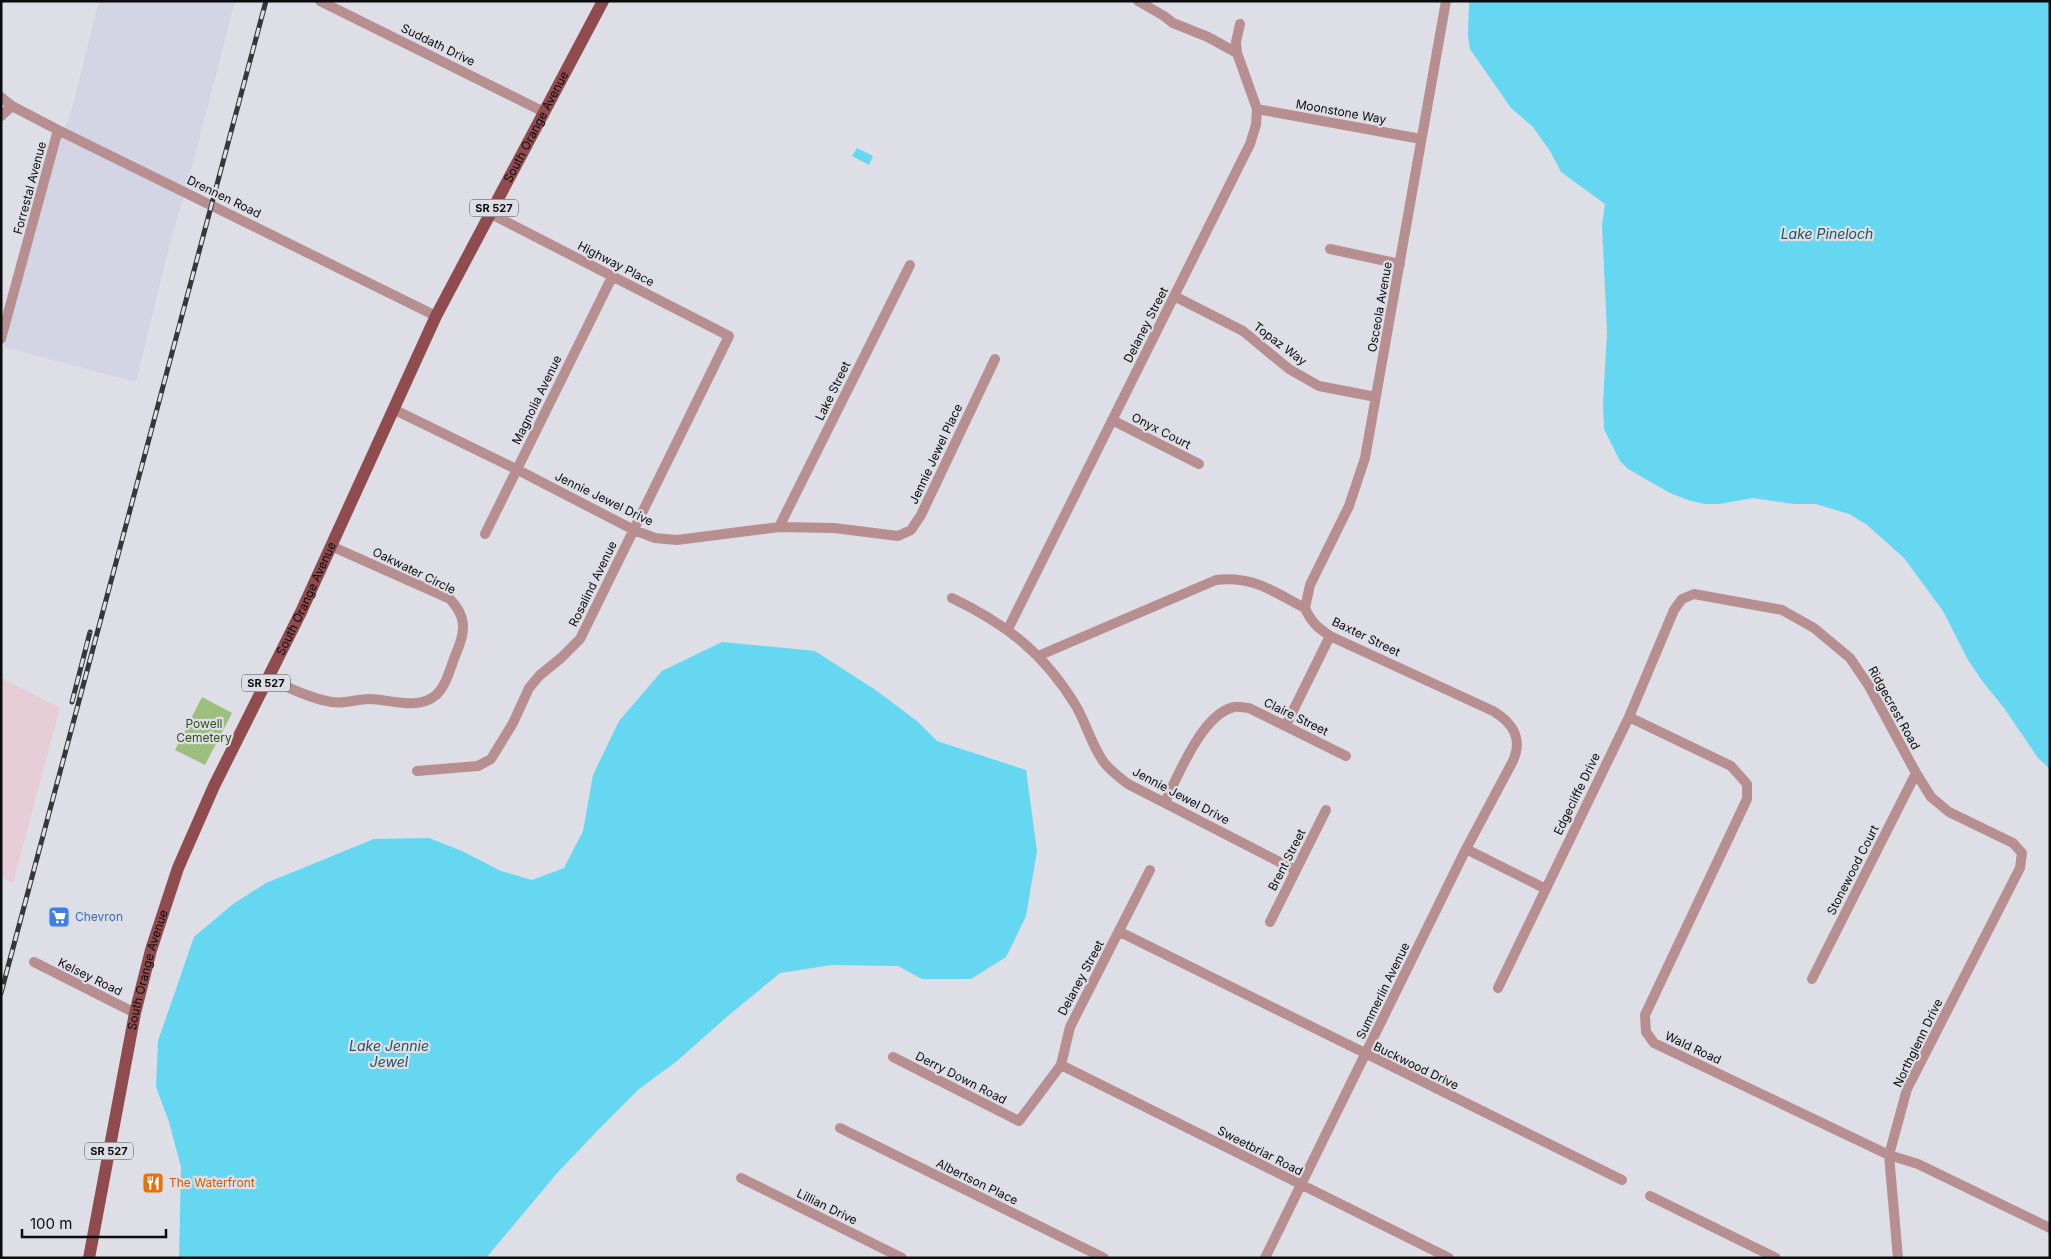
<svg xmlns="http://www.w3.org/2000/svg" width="2051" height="1259" viewBox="0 0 2051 1259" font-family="Inter,sans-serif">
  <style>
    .built { fill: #d3d5e5 }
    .industrial { fill: #e6cdd6 }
    .green { fill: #9dbf7d }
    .water { fill: #65d7f0 }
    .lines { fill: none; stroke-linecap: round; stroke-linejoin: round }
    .minor { stroke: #b78f90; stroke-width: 10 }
    .major { stroke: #904b4f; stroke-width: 12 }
    .rail-casing { stroke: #37373b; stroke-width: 5 }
    .rail { stroke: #dddee6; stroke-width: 3; stroke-dasharray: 9; stroke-linecap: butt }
    .labels { text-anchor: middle; stroke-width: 4.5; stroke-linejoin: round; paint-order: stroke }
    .shield { fill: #dddee6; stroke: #4a4a4f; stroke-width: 1 }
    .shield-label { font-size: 11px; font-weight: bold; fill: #0b0b0e }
    .street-label { font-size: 12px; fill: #0b0b0e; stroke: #dddee6 }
    .park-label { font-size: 12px; fill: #364e1a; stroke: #dddee6 }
    .shop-label { font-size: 12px; fill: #366cbe; stroke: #dddee6; text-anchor: start }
    .food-label { font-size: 12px; fill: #c56008; stroke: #dddee6; text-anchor: start }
    .water-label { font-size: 14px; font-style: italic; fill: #22535e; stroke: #dddee6 }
  </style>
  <rect width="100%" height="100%" fill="#dddee6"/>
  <!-- built -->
  <path class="built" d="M99 1H235L189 179 170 243 136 382 4 347 57 151 72 108Z"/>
  <!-- industrial -->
  <path class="industrial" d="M1 678 60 708 13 883 1 877Z"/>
  <!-- green -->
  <path class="green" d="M202 697 232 713 205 765 175 750Z"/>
  <!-- water -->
  <path class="water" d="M1469 1H2050V769L2038 758 2004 708 1983 682 1968 660 1943 611 1904 558 1866 524 1849 514 1816 504H1794L1753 498 1719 504H1705L1688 500 1670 493 1628 469 1620 461 1604 429 1603 403 1607 332 1602 225 1605 204 1561 172 1550 151 1533 127 1511 108 1470 49 1468 36Z
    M857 148 873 156 869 165 852 156Z
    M722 642 815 651 877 691 918 722 937 741 1026 770 1037 851 1026 916 1006 957 971 979H922L898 966 832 965 780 973 729 1015 677 1061 639 1089 603 1125 558 1172 486 1258H179L181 1167 169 1122 156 1087 158 1041 194 937 233 904 266 883 374 839 429 838 462 851 501 871 532 880 564 868 583 831 593 775 619 721 662 671Z"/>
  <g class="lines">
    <!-- minor -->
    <path class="minor" d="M320 1 544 112
      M1138 1 1164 16 1173 23 1208 37 1237 53
      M1 97 12 106 58 130 436 316
      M1257 109 1421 139
      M1 116 12 106
      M1330 249 1400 264
      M1174 296 1243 331 1289 369 1319 386 1376 397
      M1 339 58 130
      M393 409 516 469 634 530 655 538 677 540 779 527 834 528 898 536 911 530 921 515 995 359
      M1112 420 1199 464
      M779 527 910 265
      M485 534 612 277
      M952 598C1006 624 1044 653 1076 706 1086 723 1091 744 1103 761 1109 770 1119 777 1128 784L1295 870
      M1305 608 1310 585 1349 506 1365 458 1446 1
      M1008 629 1250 144 1256 125 1257 109 1237 53 1236 42 1240 24
      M1038 656 1216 580C1252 575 1274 592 1305 608 1311 622 1318 628 1330 636L1493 711C1513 723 1523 738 1513 761L1466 849 1265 1258
      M268 679C289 687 310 699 332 702 345 704 357 699 369 699 390 699 418 711 436 695 447 685 451 665 457 651 466 630 466 616 450 599L331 546
      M1629 717 1731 766 1747 784V799L1645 1015 1646 1032 1654 1043 1889 1155 1918 1164 2050 1228
      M1286 725 1330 636
      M417 771 478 766 491 759 513 723 529 688 540 675 561 658 580 639 729 336 491 214
      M1165 802C1178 776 1202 714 1234 707 1238 706 1245 708 1249 708L1346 756
      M1466 849 1546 889
      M1270 922 1326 810
      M1120 932 1622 1180
      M34 962 135 1013
      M1812 979 1916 773
      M1498 988 1629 717 1674 610 1682 599 1694 594 1782 610 1814 628 1850 658 1869 686 1916 773 1931 797 1949 812 2013 843 2022 853 2020 868 1907 1089 1889 1155 1898 1258
      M893 1057 1019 1121 1061 1065 1070 1027 1150 870
      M1061 1065 1449 1258
      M840 1128 1104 1258
      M741 1178 902 1258
      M1650 1196 1776 1258"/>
    <!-- major -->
    <path class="major" id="s1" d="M89 1258 135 1013 151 950 178 868 214 786 301 612 436 316 603 1"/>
    <!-- rail casing -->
    <g class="rail-casing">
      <path id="rail" d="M72 702 90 632
        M1 993 266 1"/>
    </g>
    <!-- rail -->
    <use href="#rail" class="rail"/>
  </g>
  <!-- icons -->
  <defs>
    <g id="supermarket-square" transform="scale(1.125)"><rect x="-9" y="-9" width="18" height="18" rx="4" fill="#3f7fe0" stroke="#dddee6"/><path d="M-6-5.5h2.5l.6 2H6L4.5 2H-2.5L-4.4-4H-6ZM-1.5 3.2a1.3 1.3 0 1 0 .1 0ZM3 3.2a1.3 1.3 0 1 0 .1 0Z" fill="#fff"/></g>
    <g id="restaurant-square" transform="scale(1.125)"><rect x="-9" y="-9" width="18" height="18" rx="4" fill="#e8710a" stroke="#dddee6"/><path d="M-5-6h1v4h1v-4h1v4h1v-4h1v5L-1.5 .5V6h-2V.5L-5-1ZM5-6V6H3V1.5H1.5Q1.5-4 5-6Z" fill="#fff"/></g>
  </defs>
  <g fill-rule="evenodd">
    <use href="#supermarket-square" x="59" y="917"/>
    <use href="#restaurant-square" x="153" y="1183"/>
  </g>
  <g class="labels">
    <!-- shield labels -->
    <g class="shield">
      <rect x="470" y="199.5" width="48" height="17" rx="4"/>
      <rect x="242" y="674.5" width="48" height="17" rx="4"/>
      <rect x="85" y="1142.5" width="48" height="17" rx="4"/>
    </g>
    <g class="shield-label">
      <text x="494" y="212">SR 527</text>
      <text x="266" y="687">SR 527</text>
      <text x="109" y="1155">SR 527</text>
    </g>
    <!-- street labels -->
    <g class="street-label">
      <text transform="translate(438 45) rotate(26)" y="4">Suddath Drive</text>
      <text transform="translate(1341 112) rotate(10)" y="4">Moonstone Way</text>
      <text dy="4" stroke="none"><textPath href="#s1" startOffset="1224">South Orange Avenue</textPath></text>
      <text transform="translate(30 188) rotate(-75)" y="4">Forrestal Avenue</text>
      <text transform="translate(224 197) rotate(26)" y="4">Drennen Road</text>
      <text transform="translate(616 264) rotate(27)" y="4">Highway Place</text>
      <text transform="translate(1380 307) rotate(-80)" y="4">Osceola Avenue</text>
      <text transform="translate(1146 325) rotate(-63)" y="4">Delaney Street</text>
      <text transform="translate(1280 344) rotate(37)" y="4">Topaz Way</text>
      <text transform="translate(833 391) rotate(-64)" y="4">Lake Street</text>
      <text transform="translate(537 400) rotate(-64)" y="4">Magnolia Avenue</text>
      <text transform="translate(1161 431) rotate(27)" y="4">Onyx Court</text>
      <text transform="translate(936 454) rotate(-65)" y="4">Jennie Jewel Place</text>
      <text transform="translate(604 499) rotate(26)" y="4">Jennie Jewel Drive</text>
      <text transform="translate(414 571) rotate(26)" y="4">Oakwater Circle</text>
      <text transform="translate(593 584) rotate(-64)" y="4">Rosalind Avenue</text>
      <text dy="4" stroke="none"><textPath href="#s1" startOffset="699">South Orange Avenue</textPath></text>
      <text transform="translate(1366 637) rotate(26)" y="4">Baxter Street</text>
      <text transform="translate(1894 708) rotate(61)" y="4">Ridgecrest Road</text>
      <text transform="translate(1296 717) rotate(26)" y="4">Claire Street</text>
      <text transform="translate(1577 794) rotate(-64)" y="4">Edgecliffe Drive</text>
      <text transform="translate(1181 796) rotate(28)" y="4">Jennie Jewel Drive</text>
      <text transform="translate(1287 860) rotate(-63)" y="4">Brent Street</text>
      <text transform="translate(1853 870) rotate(-63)" y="4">Stonewood Court</text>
      <text dy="4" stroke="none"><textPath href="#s1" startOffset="294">South Orange Avenue</textPath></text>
      <text transform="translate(90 977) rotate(26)" y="4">Kelsey Road</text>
      <text transform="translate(1081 978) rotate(-62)" y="4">Delaney Street</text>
      <text transform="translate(1383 991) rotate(-64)" y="4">Summerlin Avenue</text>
      <text transform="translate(1918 1043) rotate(-64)" y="4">Northglenn Drive</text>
      <text transform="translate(1693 1048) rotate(25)" y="4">Wald Road</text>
      <text transform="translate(1416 1066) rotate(26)" y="4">Buckwood Drive</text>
      <text transform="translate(961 1078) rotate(27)" y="4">Derry Down Road</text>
      <text transform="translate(1260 1151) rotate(27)" y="4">Sweetbriar Road</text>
      <text transform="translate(977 1182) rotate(26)" y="4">Albertson Place</text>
      <text transform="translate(827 1207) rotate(26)" y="4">Lillian Drive</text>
    </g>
    <!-- park labels -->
    <g class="park-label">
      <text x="204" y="728">Powell<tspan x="204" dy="14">Cemetery</tspan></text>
    </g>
    <!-- shop labels -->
    <g class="shop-label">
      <text x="75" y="921">Chevron</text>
    </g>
    <!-- food labels -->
    <g class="food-label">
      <text x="169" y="1187">The Waterfront</text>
    </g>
    <!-- water labels -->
    <g class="water-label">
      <text x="1827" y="239">Lake Pineloch</text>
      <text x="389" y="1051">Lake Jennie<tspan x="389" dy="16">Jewel</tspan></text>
    </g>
  </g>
  <!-- border -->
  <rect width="2051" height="1259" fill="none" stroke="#0b0b0e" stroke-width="5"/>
  <!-- scale -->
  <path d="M22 1229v8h144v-8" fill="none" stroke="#0b0b0e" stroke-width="2.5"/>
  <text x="30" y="1229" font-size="15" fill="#0b0b0e" stroke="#dddee6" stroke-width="4" paint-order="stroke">100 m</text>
</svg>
